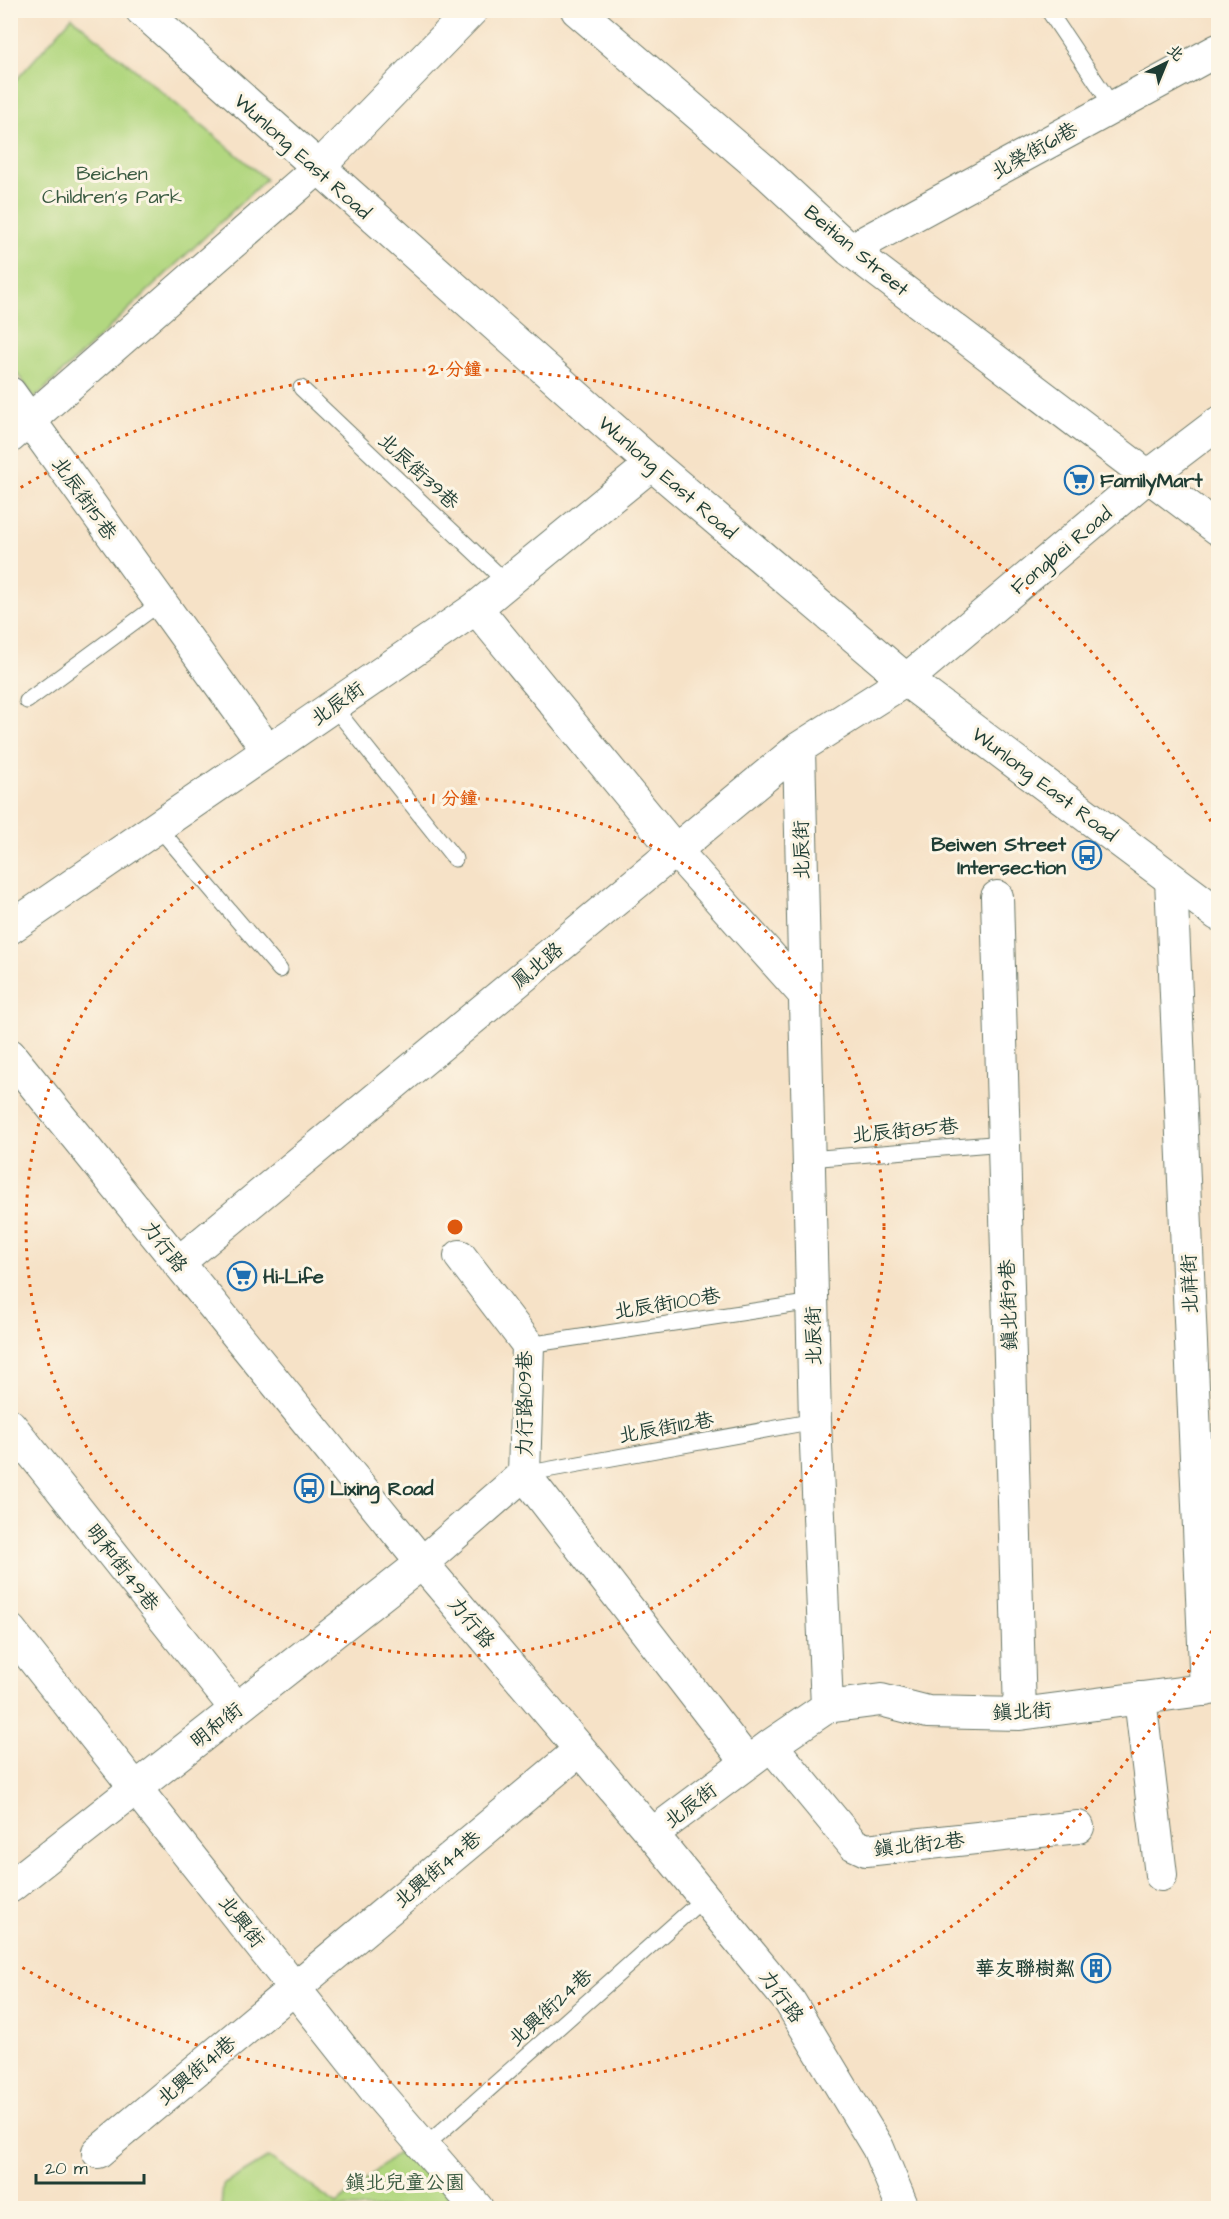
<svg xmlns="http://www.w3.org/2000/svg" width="1229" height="2219" viewBox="0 0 1229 2219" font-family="'Architects Daughter','LXGW WenKai TC',sans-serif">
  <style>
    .green { fill: #b2d780; stroke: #688a5a; stroke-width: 1.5 }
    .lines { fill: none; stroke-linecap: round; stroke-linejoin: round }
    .service-casing { stroke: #6a7767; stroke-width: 17 }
    .minor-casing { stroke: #6a7767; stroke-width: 34 }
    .tertiary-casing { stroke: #6a7767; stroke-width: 35 }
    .service { stroke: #fff; stroke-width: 15 }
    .minor { stroke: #fff; stroke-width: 32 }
    .tertiary { stroke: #fff; stroke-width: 33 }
    .ring { fill: none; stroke: #de580e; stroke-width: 3; stroke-dasharray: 3 6 }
    .labels { text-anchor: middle; stroke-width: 6; stroke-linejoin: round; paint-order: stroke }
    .street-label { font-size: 20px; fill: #1f3d34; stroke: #fcf5e5 }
    .park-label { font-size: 20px; fill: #3c5c43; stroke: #fcf5e5 }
    .poi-label { font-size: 20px; font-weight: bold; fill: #1f3d34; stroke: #fcf5e5; text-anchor: start }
    .centre { fill: #de580e; stroke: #fcf5e5; stroke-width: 3 }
    .ring-label { font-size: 18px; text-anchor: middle; font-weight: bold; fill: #de580e; stroke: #fcf5e5; stroke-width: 6; stroke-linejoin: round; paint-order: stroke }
  </style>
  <rect width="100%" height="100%" fill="#fcf5e5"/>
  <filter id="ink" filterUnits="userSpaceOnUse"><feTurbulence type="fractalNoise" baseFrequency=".0167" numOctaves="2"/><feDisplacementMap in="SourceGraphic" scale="12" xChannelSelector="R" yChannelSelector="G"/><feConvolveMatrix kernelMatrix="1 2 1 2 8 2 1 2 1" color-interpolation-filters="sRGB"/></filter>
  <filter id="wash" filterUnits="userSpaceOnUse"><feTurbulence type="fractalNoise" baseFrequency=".008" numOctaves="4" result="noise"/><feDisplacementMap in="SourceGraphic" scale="24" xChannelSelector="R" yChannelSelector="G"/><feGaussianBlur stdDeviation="1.35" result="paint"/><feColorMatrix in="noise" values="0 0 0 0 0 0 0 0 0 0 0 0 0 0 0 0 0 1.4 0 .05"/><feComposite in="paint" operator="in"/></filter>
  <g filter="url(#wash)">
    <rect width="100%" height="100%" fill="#f6e2c7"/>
    <!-- green -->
    <path class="green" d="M72 17 266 179 35 398 11 365 10 87Z
      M409 2144 458 2208H221L223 2185 269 2157 337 2204Z"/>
  </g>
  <g filter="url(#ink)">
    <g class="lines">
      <!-- service casing -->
      <g class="service-casing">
        <path id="service" d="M1048 10 1113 107
          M301 388 508 584
          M27 701 160 603
          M333 706 455 859
          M158 827 280 970
          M809 1159 1004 1143
          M528 1345 813 1302
          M524 1474 815 1421
          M424 2147 704 1898"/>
      </g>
      <!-- minor casing -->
      <g class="minor-casing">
        <path id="minor" d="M577 10 767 173 850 250 1218 529
          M850 250 1218 50
          M10 393 268 751
          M10 437 317 169 472 10
          M476 608 675 850 804 994
          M1171 879 1206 1690
          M997 897 1020 1714
          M10 928 476 608 652 464
          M10 1055 422 1563 652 1834 790 2002 878 2148 903 2208
          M178 1263 799 748 906 680 1147 477 1218 423
          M10 1425 236 1709
          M524 1474 747 1762
          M10 1630 376 2091 477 2208
          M1140 1698 1161 1875
          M827 1707 881 1700 928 1712 1020 1714 1218 1688
          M771 1745 853 1844 866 1850 1078 1827
          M652 1834 771 1745 827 1707 815 1421 799 748
          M10 1887 422 1563 524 1474 528 1345 460 1256
          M98 2152 580 1750"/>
      </g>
      <!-- tertiary casing -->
      <g class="tertiary-casing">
        <path id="tertiary" d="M142 10 652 464 906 680 1218 914"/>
      </g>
      <!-- service -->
      <use href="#service" class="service"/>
      <!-- minor -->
      <use href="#minor" class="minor"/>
      <!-- tertiary -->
      <use href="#tertiary" class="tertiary"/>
    </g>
  </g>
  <!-- distance rings -->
  <g class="ring">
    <circle cx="455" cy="1227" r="429"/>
    <path d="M1216 1623A858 858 0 0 1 13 1962M13 492A858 858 0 0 1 1216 831"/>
  </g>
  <!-- icons -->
  <defs>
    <g id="supermarket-ring" transform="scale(1.5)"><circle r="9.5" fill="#fcf5e5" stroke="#1f6fb2" stroke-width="1.5"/><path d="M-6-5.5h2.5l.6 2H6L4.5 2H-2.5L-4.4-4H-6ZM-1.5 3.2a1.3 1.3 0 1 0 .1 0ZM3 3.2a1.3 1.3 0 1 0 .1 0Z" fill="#1f6fb2"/></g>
    <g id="bus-ring" transform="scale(1.5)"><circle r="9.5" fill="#fcf5e5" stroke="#1f6fb2" stroke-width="1.5"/><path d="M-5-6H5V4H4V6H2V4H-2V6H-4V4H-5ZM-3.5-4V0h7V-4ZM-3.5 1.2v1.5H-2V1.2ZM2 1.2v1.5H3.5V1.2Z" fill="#1f6fb2"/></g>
    <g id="building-ring" transform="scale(1.5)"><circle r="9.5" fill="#fcf5e5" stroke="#1f6fb2" stroke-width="1.5"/><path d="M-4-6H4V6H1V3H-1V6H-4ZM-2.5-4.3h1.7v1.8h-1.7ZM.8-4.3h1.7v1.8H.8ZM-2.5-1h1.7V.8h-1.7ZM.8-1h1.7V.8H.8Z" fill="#1f6fb2"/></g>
  </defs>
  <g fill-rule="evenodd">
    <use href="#supermarket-ring" x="1079" y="480"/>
    <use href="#bus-ring" x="1087" y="855"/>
    <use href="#supermarket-ring" x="242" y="1276"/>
    <use href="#bus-ring" x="309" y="1488"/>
    <use href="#building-ring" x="1096" y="1968"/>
  </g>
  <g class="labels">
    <!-- street labels -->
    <g class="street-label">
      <text transform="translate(1034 150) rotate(-29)" y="7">北榮街61巷</text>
      <text transform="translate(303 156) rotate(42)" y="7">Wunlong East Road</text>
      <text transform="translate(857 250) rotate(40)" y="7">Beitian Street</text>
      <text transform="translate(419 471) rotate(43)" y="7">北辰街39巷</text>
      <text transform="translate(668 477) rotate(41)" y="7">Wunlong East Road</text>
      <text transform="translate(85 498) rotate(55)" y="7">北辰街15巷</text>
      <text transform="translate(1061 550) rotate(-40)" y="7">Fongbei Road</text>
      <text transform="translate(337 703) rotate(-35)" y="7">北辰街</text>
      <text transform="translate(1045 784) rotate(37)" y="7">Wunlong East Road</text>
      <text transform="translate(801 850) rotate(-91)" y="7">北辰街</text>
      <text transform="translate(537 965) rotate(-40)" y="7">鳳北路</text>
      <text transform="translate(905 1130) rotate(-5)" y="7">北辰街85巷</text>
      <text transform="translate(165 1246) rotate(52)" y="7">力行路</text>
      <text transform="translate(1189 1284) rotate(-92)" y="7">北祥街</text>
      <text transform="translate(667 1303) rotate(-9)" y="7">北辰街100巷</text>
      <text transform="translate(1008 1305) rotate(-92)" y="7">鎮北街9巷</text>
      <text transform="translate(813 1336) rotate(-91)" y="7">北辰街</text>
      <text transform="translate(524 1404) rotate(-90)" y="7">力行路109巷</text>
      <text transform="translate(666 1427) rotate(-10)" y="7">北辰街112巷</text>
      <text transform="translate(123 1567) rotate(52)" y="7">明和街49巷</text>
      <text transform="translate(472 1622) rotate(50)" y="7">力行路</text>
      <text transform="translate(1022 1711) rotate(-3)" y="7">鎮北街</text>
      <text transform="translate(216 1725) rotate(-38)" y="7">明和街</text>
      <text transform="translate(690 1805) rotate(-37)" y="7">北辰街</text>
      <text transform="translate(919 1844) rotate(-6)" y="7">鎮北街2巷</text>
      <text transform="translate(437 1869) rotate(-40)" y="7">北興街44巷</text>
      <text transform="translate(242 1921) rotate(52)" y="7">北興街</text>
      <text transform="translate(782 1996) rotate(54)" y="7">力行路</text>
      <text transform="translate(550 2007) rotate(-42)" y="7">北興街24巷</text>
      <text transform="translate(196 2070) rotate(-40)" y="7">北興街41巷</text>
    </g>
    <!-- park labels -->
    <g class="park-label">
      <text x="112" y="180">Beichen<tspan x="112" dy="23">Children's Park</tspan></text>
      <text x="405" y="2189">鎮北兒童公園</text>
    </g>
    <!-- poi labels -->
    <g class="poi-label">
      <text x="1100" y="487">FamilyMart</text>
      <text x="1066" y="851" text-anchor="end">Beiwen Street<tspan x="1066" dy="23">Intersection</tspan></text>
      <text x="263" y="1283">Hi-Life</text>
      <text x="330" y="1495">Lixing Road</text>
      <text x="1075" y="1975" text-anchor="end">華友聯樹粼</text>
    </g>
  </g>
  <circle cx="455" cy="1227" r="9" class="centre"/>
  <g class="ring-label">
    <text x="455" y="375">2 分鐘</text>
    <text x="455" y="804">1 分鐘</text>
  </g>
  <!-- margin -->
  <rect width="1229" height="2219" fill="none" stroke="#fcf5e5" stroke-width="36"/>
  <!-- north arrow -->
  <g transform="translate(1166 63) rotate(43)" stroke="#fcf5e5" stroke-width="4.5" paint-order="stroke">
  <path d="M0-4.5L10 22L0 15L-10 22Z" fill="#1f3d34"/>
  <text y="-9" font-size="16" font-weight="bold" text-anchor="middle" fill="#1f3d34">北</text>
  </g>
  <!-- scale -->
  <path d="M36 2174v9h108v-9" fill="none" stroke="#1f3d34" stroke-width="3"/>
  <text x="45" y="2174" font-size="18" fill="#1f3d34" stroke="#fcf5e5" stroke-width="4.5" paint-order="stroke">20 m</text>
</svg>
